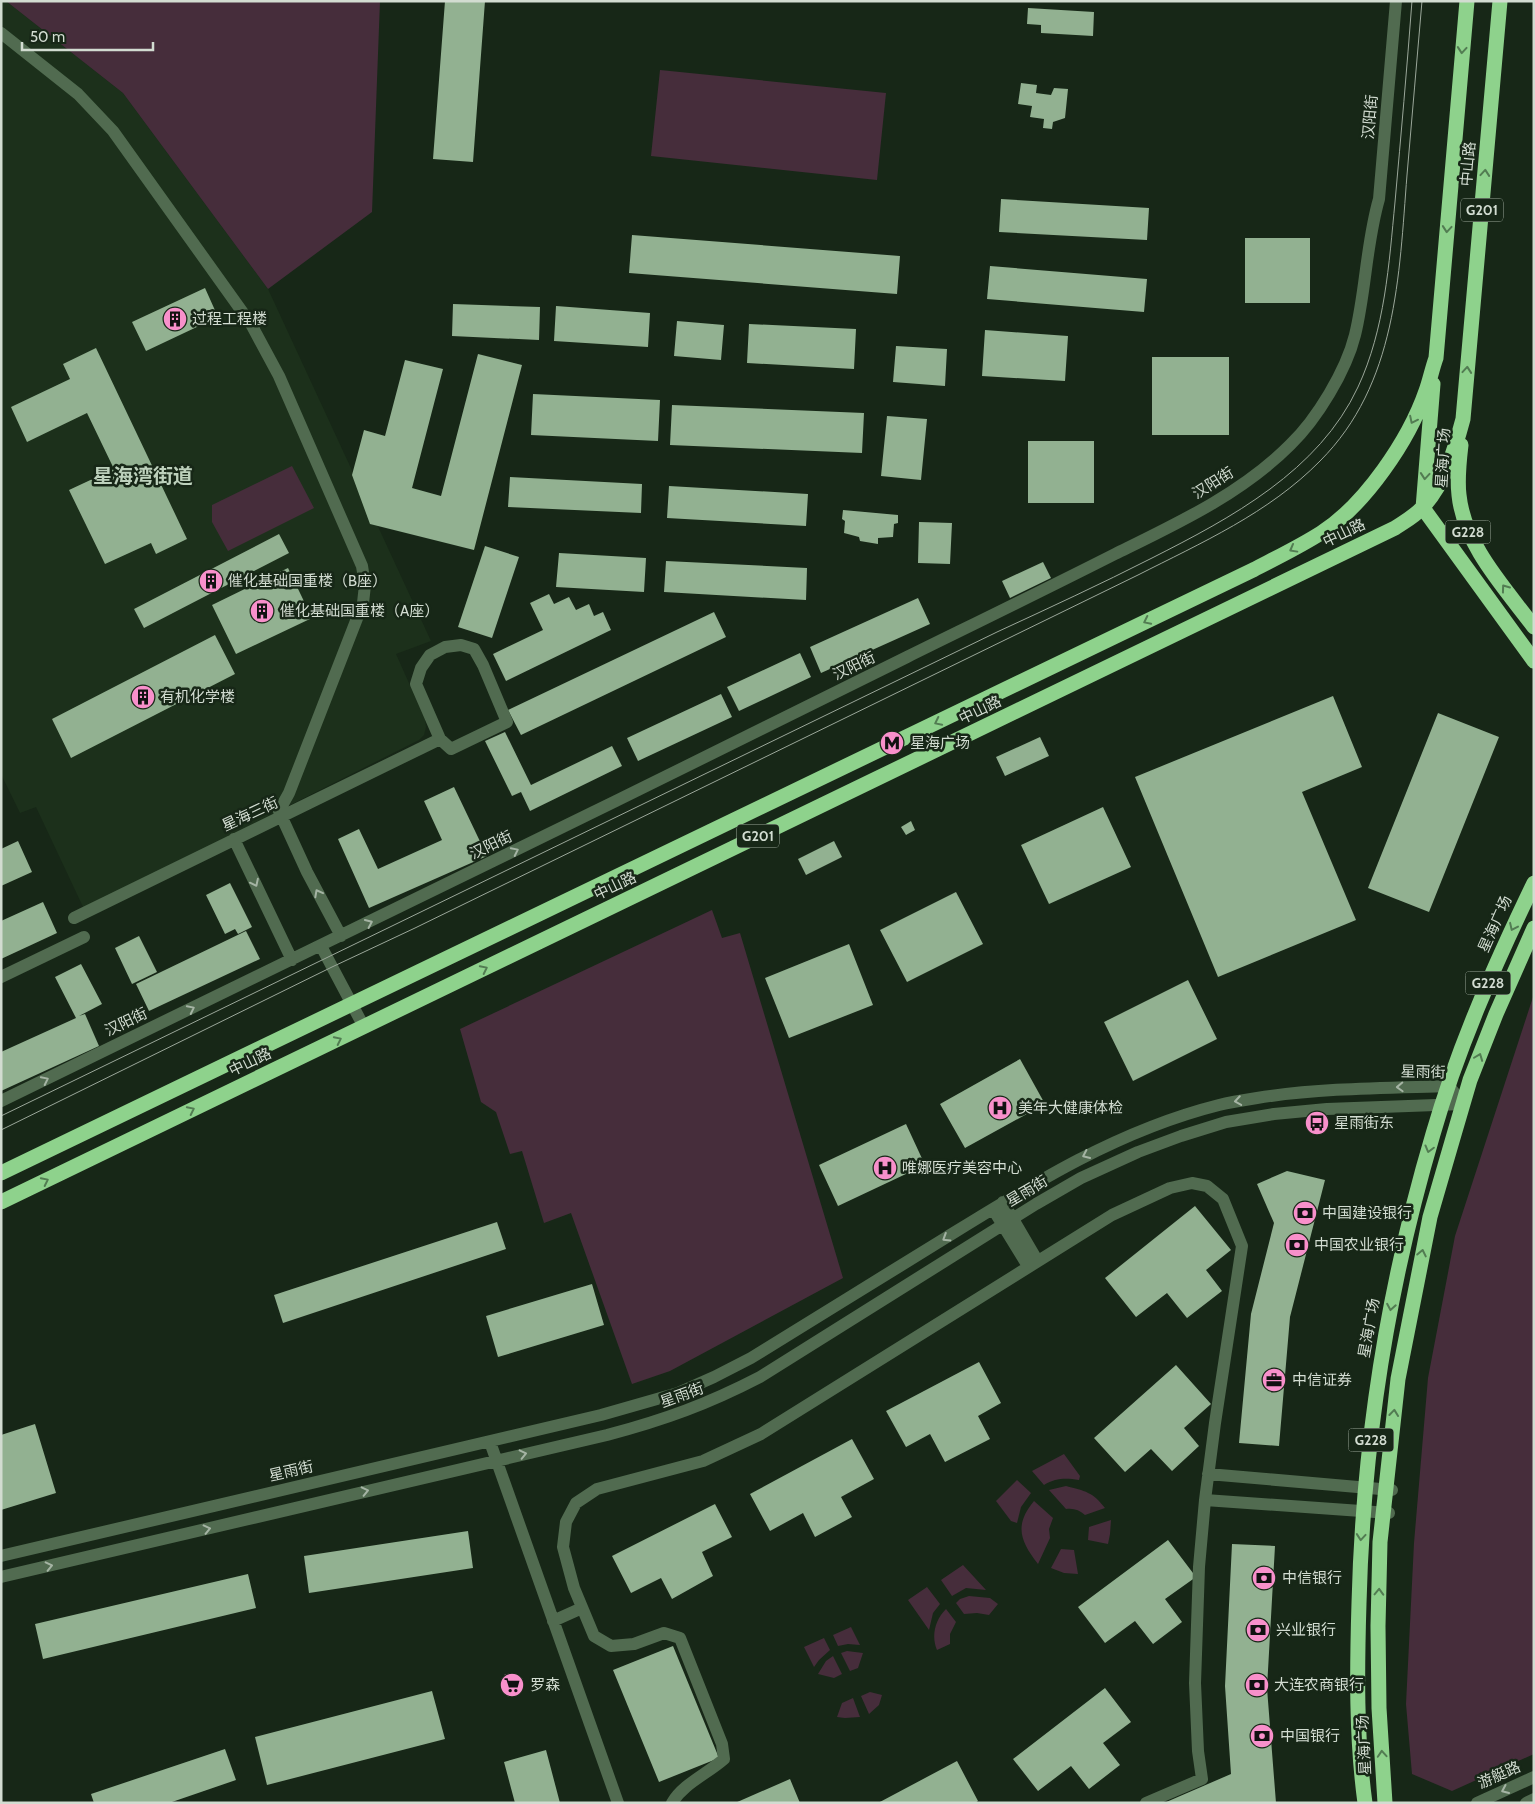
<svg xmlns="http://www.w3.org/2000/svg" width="1535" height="1804" viewBox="0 0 1535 1804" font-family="Cabin,'Noto Sans SC',sans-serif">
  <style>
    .built { fill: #1c301b }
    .green { fill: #462d3b }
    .building { fill: #92b191 }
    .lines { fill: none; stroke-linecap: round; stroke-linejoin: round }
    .minor { stroke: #516b50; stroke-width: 12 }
    .highway { stroke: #8ed28c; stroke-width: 15 }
    .tram { stroke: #9ba79a; stroke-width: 1 }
    .oneway { stroke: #527c52 }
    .oneway2 { stroke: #a5b4a4 }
    .labels { text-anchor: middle; stroke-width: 5; stroke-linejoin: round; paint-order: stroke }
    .shield { fill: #172717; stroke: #9aa699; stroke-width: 1 }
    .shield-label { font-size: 14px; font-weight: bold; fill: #d2dcd1 }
    .street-label { font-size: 15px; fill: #d2dcd1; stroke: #172717 }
    .poi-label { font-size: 15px; fill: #d2dcd1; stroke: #172717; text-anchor: start }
    .district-label { font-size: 20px; font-weight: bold; fill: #bdd1bc; stroke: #172717 }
  </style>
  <rect width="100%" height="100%" fill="#172717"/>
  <!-- built -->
  <path class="built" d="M1 1H6L123 93 268 289 431 641 396 654 425 719 426 727 424 735 419 740 84 909 36 807 20 813 1 774Z"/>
  <!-- green -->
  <path class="green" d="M6 1H380L372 212 268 289 123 93Z
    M660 70 886 93 877 180 651 156Z
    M292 466 314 508 228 551 212 522V505Z
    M712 910 722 938 740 933 843 1278 670 1371 632 1384 571 1213 544 1223 522 1151 510 1154 496 1112 481 1102 460 1029Z
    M1534 994V1754L1452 1791 1412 1774 1406 1704 1414 1543 1428 1378 1455 1236Z
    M1064 1454 1080 1476 1079 1480C1065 1478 1056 1478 1044 1485L1032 1471Z
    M1017 1480 1031 1493 1021 1507 1017 1523 1011 1521 996 1501Z
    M1066 1486C1085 1491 1093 1492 1105 1508L1085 1515C1079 1510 1074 1508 1066 1509L1049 1490Z
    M1034 1501 1053 1518 1049 1529 1050 1538 1038 1564C1020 1541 1014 1525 1034 1501Z
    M1111 1520 1110 1534 1108 1544 1088 1540 1089 1527Z
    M1061 1549 1074 1550 1078 1574 1064 1573 1051 1568Z
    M963 1565 986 1590 966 1588 952 1596 941 1580Z
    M927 1587 940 1604 933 1613 929 1630 908 1600Z
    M969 1596 990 1598 998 1604 989 1615 977 1613 964 1614 956 1603 960 1599Z
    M946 1609 956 1622 950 1634V1644L937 1650C931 1636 935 1620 946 1609Z
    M851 1627 860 1645 848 1644 838 1646 833 1635Z
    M824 1638 830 1650 819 1660 814 1667 804 1647Z
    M847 1651 863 1653 858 1668 850 1671 841 1653Z
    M833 1656 842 1674 834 1678 818 1674 826 1661Z
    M870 1692 882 1695 879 1705 869 1714 861 1696Z
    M853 1698 860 1717 845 1718 837 1717 842 1703Z"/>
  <!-- building -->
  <path class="building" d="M445 1H485L473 162 433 159Z
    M1028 8 1094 12 1093 36 1041 33V25L1027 24Z
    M1021 83 1037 85 1036 93 1051 95 1054 88 1068 89 1065 118 1053 122 1052 129 1043 128 1044 119 1030 117 1032 106 1018 104Z
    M1001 199 1149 208 1147 240 999 232Z
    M632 235 900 256 897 294 629 273Z
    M1245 238H1310V303H1245Z
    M990 266 1147 279 1144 312 987 299Z
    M205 288 218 317 146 351 132 322Z
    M453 304 540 307 539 340 452 336Z
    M556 306 650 313 648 347 554 341Z
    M677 321 724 325 721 360 674 356Z
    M749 324 856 329 854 369 747 363Z
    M985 330 1068 336 1065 381 982 376Z
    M896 346 947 349 945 386 893 382Z
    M96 348 187 539 156 554 151 543 105 564 69 490 114 469 87 413 27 442 11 407 70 379 63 364Z
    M478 354 522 365 474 550 370 524 352 475 364 430 385 436 405 360 443 369 412 488 441 496Z
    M1152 357H1229V435H1152Z
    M533 394 660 400 658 441 531 435Z
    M672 405 864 413 862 453 670 445Z
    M887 416 927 419 921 480 881 476Z
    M1028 441H1094V503H1028Z
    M510 477 642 484 641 513 508 507Z
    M669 486 808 494 806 526 667 518Z
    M843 510 898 515V523L894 524 893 537 878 538V544L860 541 859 537 844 533 845 521 842 519Z
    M919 522 952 523 950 564 918 563Z
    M279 534 289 553 144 628 134 609Z
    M485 546 519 557 492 638 458 627Z
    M559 553 646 558 644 592 556 587Z
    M666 561 807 568 806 600 664 592Z
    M1043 562 1051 578 1010 598 1002 581Z
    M288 568 312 618 236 654 212 605Z
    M549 594 554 604 569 597 576 610 589 604 594 616 603 612 611 630 506 681 493 654 543 630 530 603Z
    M918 598 930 624 821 673 810 647Z
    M714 612 726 637 521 735 508 710Z
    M215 635 235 674 71 758 52 719Z
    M800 653 811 677 739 711 727 687Z
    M721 694 732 717 638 761 627 738Z
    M1333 696 1362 767 1302 792 1356 920 1218 977 1135 777Z
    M1438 713 1499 737 1429 912 1368 888Z
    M505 732 531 785 612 746 622 766 530 811 521 792 512 796 485 741Z
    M1040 737 1049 756 1005 776 996 757Z
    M454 787 487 856 369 908 338 839 359 829 378 869 442 840 424 801Z
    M1103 807 1131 867 1049 904 1021 845Z
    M911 821 915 830 906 835 901 827Z
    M18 841 32 872 1 886V849Z
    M834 841 842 857 806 875 798 859Z
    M230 883 252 927 238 934 235 929 225 934 206 895Z
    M956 892 983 944 907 982 880 930Z
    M43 902 57 933 1 959V921Z
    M246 931 260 959 149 1011 136 984Z
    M139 936 157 972 132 984 115 948Z
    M849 944 873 1005 789 1038 765 978Z
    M81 964 102 1004 79 1016 85 1014 99 1046 1 1091V1052L76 1018 55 977Z
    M1188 980 1217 1039 1133 1081 1104 1022Z
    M1020 1059 1045 1104 965 1148 940 1104Z
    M906 1124 925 1165 838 1206 819 1165Z
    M1287 1171 1325 1180 1290 1317 1279 1446 1239 1443 1251 1314 1274 1223 1257 1184Z
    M1195 1206 1231 1250 1206 1270 1222 1291 1187 1318 1167 1293 1136 1317 1105 1278Z
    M497 1222 506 1249 283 1323 274 1295Z
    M592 1284 604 1325 498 1357 486 1316Z
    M979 1362 1001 1403 978 1416 990 1439 945 1462 930 1434 906 1447 886 1411Z
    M1176 1365 1211 1404 1184 1428 1199 1446 1172 1471 1151 1449 1125 1472 1094 1438Z
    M35 1424 56 1493 1 1510V1435Z
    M852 1439 874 1479 841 1497 852 1517 815 1537 803 1513 770 1531 750 1494Z
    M715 1504 732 1537 702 1552 713 1576 672 1599 661 1578 631 1593 612 1556Z
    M468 1531 473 1568 309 1593 304 1556Z
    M1168 1540 1196 1577 1165 1599 1182 1622 1153 1644 1135 1621 1105 1643 1078 1607Z
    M1232 1544 1275 1546 1267 1688 1276 1803H1164L1231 1774 1225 1686Z
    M248 1574 256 1608 43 1659 35 1624Z
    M673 1646 719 1758 659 1782 613 1670Z
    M1105 1688 1131 1722 1103 1743 1120 1765 1089 1789 1071 1766 1038 1791 1013 1759Z
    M432 1691 445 1739 267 1785 255 1737Z
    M225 1749 236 1780 169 1803H94L91 1794Z
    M546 1750 560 1803H515L504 1762Z
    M957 1761 978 1801 975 1803H878Z
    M790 1779 800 1803H735Z"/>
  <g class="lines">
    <!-- minor -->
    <path class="minor" d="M1 33 78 94 113 131 251 324 279 376 362 566 365 585 363 603 289 793 279 811 307 872 341 936
      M461 645 474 649 483 665 507 722 451 749 440 739 416 684 421 668 430 655 445 647Z
      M234 839 292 960
      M74 918 440 739
      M321 946 364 1027
      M1 977 84 937
      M1 1101C304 954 606 807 907 657 976 623 1046 589 1115 554 1176 524 1241 494 1290 445 1317 419 1346 371 1355 335 1366 290 1366 244 1379 199L1396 1
      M1003 1202 1037 1260
      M993 1209 1028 1266
      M490 1442 618 1803
      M1208 1474 1392 1490
      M1205 1500 1389 1513
      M1 1556 601 1415 678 1393 714 1377 751 1358C816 1318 882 1277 947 1237 1034 1183 1119 1130 1219 1105 1231 1102 1244 1100 1257 1098 1320 1088 1385 1088 1449 1086L1463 1104
      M1 1577 607 1435C664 1420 708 1404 760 1377L1036 1204 1081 1178 1138 1152 1181 1136 1226 1122 1274 1114 1327 1109 1463 1104
      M553 1621 582 1608
      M672 1803C683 1784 707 1774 724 1759L722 1744 680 1638 664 1633 634 1644 611 1646 594 1636 574 1588 563 1547 566 1522 576 1503 597 1489 703 1461 761 1434 1112 1215 1170 1188 1192 1183 1207 1186 1223 1199 1242 1246 1215 1423 1205 1500 1199 1567 1195 1683 1198 1751 1202 1779 1146 1803
      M1477 1803 1534 1777
      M1526 1803 1534 1799"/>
    <!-- highway -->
    <path class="highway" d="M1433 384 1423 508 1534 661
      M1461 445C1459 462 1457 478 1459 495 1464 545 1505 588 1534 627
      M1 1173 1253 570C1276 558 1299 547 1321 533 1365 505 1409 440 1426 391 1430 380 1432 369 1436 358L1467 1
      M1 1202 1395 528C1404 522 1415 516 1423 507 1445 483 1455 449 1463 419L1500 1
      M1365 1803C1356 1737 1357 1669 1359 1603 1363 1445 1388 1286 1433 1134 1458 1047 1495 964 1534 883
      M1385 1803 1379 1708 1378 1626 1380 1542 1398 1379 1430 1217 1453 1138 1470 1080 1496 1014 1534 928"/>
    <!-- tram -->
    <path class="tram" d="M1 1116 997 632C1049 608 1101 584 1152 558 1231 518 1319 471 1358 387 1385 329 1389 264 1395 202 1401 135 1407 68 1412 1
      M1 1130 332 967 415 928 1138 575C1201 543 1269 513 1320 461 1397 384 1399 276 1407 175 1412 117 1417 59 1422 1"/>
  </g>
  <!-- one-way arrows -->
  <defs><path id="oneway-chevron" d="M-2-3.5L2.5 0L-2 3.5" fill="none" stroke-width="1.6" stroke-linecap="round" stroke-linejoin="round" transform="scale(1.25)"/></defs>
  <g class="oneway">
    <use href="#oneway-chevron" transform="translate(1462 50) rotate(95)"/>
    <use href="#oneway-chevron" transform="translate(1485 173) rotate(-85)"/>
    <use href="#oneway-chevron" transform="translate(1447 229) rotate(95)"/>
    <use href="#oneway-chevron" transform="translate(1467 370) rotate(-85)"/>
    <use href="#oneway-chevron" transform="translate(1413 420) rotate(116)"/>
    <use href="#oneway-chevron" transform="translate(1425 476) rotate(95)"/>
    <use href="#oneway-chevron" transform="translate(1293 549) rotate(151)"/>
    <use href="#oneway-chevron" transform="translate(1505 588) rotate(-126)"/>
    <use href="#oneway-chevron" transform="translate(1147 621) rotate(154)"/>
    <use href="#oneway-chevron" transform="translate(938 722) rotate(154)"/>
    <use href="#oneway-chevron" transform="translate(1513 927) rotate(115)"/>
    <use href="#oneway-chevron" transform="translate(484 969) rotate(-26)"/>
    <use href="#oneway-chevron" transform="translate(338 1040) rotate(-26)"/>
    <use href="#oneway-chevron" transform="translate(1479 1057) rotate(-69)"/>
    <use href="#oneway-chevron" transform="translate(191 1110) rotate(-26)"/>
    <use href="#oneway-chevron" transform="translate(1429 1149) rotate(105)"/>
    <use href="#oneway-chevron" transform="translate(45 1181) rotate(-26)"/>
    <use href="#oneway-chevron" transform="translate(1422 1253) rotate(-78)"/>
    <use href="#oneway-chevron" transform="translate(1391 1307) rotate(100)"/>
    <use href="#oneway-chevron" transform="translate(1394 1413) rotate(-84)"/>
    <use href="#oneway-chevron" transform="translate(1361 1537) rotate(95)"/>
    <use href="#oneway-chevron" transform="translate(1379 1592) rotate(-88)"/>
    <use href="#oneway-chevron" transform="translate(1382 1754) rotate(-94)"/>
  </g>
  <g class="oneway2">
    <use href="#oneway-chevron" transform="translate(515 851) rotate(-26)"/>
    <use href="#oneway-chevron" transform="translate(255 883) rotate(64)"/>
    <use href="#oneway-chevron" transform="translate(318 893) rotate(-118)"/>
    <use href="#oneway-chevron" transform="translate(369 923) rotate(-25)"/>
    <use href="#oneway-chevron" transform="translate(191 1009) rotate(-26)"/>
    <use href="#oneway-chevron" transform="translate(45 1080) rotate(-26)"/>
    <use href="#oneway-chevron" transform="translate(1400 1087) rotate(178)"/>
    <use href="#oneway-chevron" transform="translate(1238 1101) rotate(171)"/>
    <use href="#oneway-chevron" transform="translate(1086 1155) rotate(155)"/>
    <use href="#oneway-chevron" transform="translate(946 1238) rotate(148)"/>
    <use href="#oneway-chevron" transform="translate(523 1454) rotate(-13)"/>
    <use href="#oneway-chevron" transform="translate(365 1491) rotate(-13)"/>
    <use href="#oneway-chevron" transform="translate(207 1529) rotate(-13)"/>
    <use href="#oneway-chevron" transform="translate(49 1566) rotate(-13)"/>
    <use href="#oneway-chevron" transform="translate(1505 1790) rotate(156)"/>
  </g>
  <!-- icons -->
  <defs>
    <g id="building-disc" transform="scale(1.25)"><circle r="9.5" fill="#f890cb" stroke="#172717"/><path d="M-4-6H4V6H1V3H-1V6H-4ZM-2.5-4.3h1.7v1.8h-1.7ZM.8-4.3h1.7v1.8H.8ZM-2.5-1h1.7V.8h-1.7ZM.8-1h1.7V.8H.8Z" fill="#111"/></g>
    <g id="metro-disc" transform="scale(1.25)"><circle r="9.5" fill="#f890cb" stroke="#172717"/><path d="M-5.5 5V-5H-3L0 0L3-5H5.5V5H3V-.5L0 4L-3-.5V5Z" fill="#111"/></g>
    <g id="hospital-disc" transform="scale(1.25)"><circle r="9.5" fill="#f890cb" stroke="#172717"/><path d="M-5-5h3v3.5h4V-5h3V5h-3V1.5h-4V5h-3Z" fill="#111"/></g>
    <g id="bus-disc" transform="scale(1.25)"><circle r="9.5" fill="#f890cb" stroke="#172717"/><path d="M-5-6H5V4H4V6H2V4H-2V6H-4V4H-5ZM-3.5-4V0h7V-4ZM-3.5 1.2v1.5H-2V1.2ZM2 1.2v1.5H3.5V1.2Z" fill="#111"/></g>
    <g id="bank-disc" transform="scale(1.25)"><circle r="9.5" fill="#f890cb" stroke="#172717"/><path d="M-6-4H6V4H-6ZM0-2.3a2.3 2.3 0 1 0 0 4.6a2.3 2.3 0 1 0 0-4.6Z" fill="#111"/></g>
    <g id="office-disc" transform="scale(1.25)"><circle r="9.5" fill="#f890cb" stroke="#172717"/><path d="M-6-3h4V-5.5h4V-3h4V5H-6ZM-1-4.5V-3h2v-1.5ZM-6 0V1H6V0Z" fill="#111"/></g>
    <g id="supermarket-disc" transform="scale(1.25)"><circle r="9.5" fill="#f890cb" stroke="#172717"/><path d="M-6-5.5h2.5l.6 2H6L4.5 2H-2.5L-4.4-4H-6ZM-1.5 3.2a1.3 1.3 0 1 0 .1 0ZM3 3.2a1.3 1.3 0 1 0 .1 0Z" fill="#111"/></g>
  </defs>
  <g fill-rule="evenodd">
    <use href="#building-disc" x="175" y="319"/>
    <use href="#building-disc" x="211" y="581"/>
    <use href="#building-disc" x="262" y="611"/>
    <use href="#building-disc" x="143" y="697"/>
    <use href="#metro-disc" x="892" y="743"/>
    <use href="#hospital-disc" x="1000" y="1108"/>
    <use href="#bus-disc" x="1317" y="1123"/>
    <use href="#hospital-disc" x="885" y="1168"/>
    <use href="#bank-disc" x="1305" y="1213"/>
    <use href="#bank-disc" x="1297" y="1245"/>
    <use href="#office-disc" x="1274" y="1380"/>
    <use href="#bank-disc" x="1264" y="1578"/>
    <use href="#bank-disc" x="1258" y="1630"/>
    <use href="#supermarket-disc" x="512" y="1685"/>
    <use href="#bank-disc" x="1257" y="1685"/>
    <use href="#bank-disc" x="1262" y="1736"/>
  </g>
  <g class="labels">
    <!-- shield labels -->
    <g class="shield">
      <rect x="1461" y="198.5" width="42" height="23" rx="4"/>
      <rect x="1445.5" y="520.5" width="45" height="23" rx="4"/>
      <rect x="737" y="824.5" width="42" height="23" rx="4"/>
      <rect x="1465.5" y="971.5" width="45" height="23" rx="4"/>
      <rect x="1348.5" y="1428.5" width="45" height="23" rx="4"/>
    </g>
    <g class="shield-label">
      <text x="1482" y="215">G201</text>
      <text x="1468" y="537">G228</text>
      <text x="758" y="841">G201</text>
      <text x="1488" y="988">G228</text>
      <text x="1371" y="1445">G228</text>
    </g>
    <!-- street labels -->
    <g class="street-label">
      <text transform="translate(1370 117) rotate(-85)" y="5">汉阳街</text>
      <text transform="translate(1468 164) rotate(-85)" y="5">中山路</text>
      <text transform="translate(1443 458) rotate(-87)" y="5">星海广场</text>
      <text transform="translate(1213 483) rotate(-32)" y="5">汉阳街</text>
      <text transform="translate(1344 533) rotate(-26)" y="5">中山路</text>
      <text transform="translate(854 666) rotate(-26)" y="5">汉阳街</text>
      <text transform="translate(980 710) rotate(-26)" y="5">中山路</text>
      <text transform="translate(250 814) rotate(-25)" y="5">星海三街</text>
      <text transform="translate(491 845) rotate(-26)" y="5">汉阳街</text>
      <text transform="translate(615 886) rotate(-26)" y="5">中山路</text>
      <text transform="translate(1495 924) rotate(-66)" y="5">星海广场</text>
      <text transform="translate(126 1022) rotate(-26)" y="5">汉阳街</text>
      <text transform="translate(250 1062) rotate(-26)" y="5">中山路</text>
      <text transform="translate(1423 1072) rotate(1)" y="5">星雨街</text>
      <text transform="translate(1027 1191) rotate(-31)" y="5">星雨街</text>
      <text transform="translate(1369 1328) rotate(-80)" y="5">星海广场</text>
      <text transform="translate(682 1395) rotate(-20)" y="5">星雨街</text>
      <text transform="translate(291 1471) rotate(-13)" y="5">星雨街</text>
      <text transform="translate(1364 1745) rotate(-93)" y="5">星海广场</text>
      <text transform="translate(1499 1775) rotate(-24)" y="5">游艇路</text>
    </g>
    <!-- poi labels -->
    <g class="poi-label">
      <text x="192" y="324">过程工程楼</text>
      <text x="228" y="586">催化基础国重楼（B座）</text>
      <text x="280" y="616">催化基础国重楼（A座）</text>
      <text x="160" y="702">有机化学楼</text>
      <text x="910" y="748">星海广场</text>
      <text x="1018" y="1113">美年大健康体检</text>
      <text x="1334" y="1128">星雨街东</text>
      <text x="902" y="1173">唯娜医疗美容中心</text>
      <text x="1322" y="1218">中国建设银行</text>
      <text x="1314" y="1250">中国农业银行</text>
      <text x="1292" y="1385">中信证券</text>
      <text x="1282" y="1583">中信银行</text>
      <text x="1276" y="1635">兴业银行</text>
      <text x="530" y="1690">罗森</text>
      <text x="1274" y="1690">大连农商银行</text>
      <text x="1280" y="1741">中国银行</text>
    </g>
    <!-- district labels -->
    <g class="district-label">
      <text x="143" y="483">星海湾街道</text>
    </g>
  </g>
  <!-- border -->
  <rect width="1535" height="1804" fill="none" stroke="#d2dcd1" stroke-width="5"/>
  <!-- scale -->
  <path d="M22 42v8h131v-8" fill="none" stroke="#d2dcd1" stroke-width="2.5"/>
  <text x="30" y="42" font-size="15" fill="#d2dcd1" stroke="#172717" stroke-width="4" paint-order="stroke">50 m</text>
</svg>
